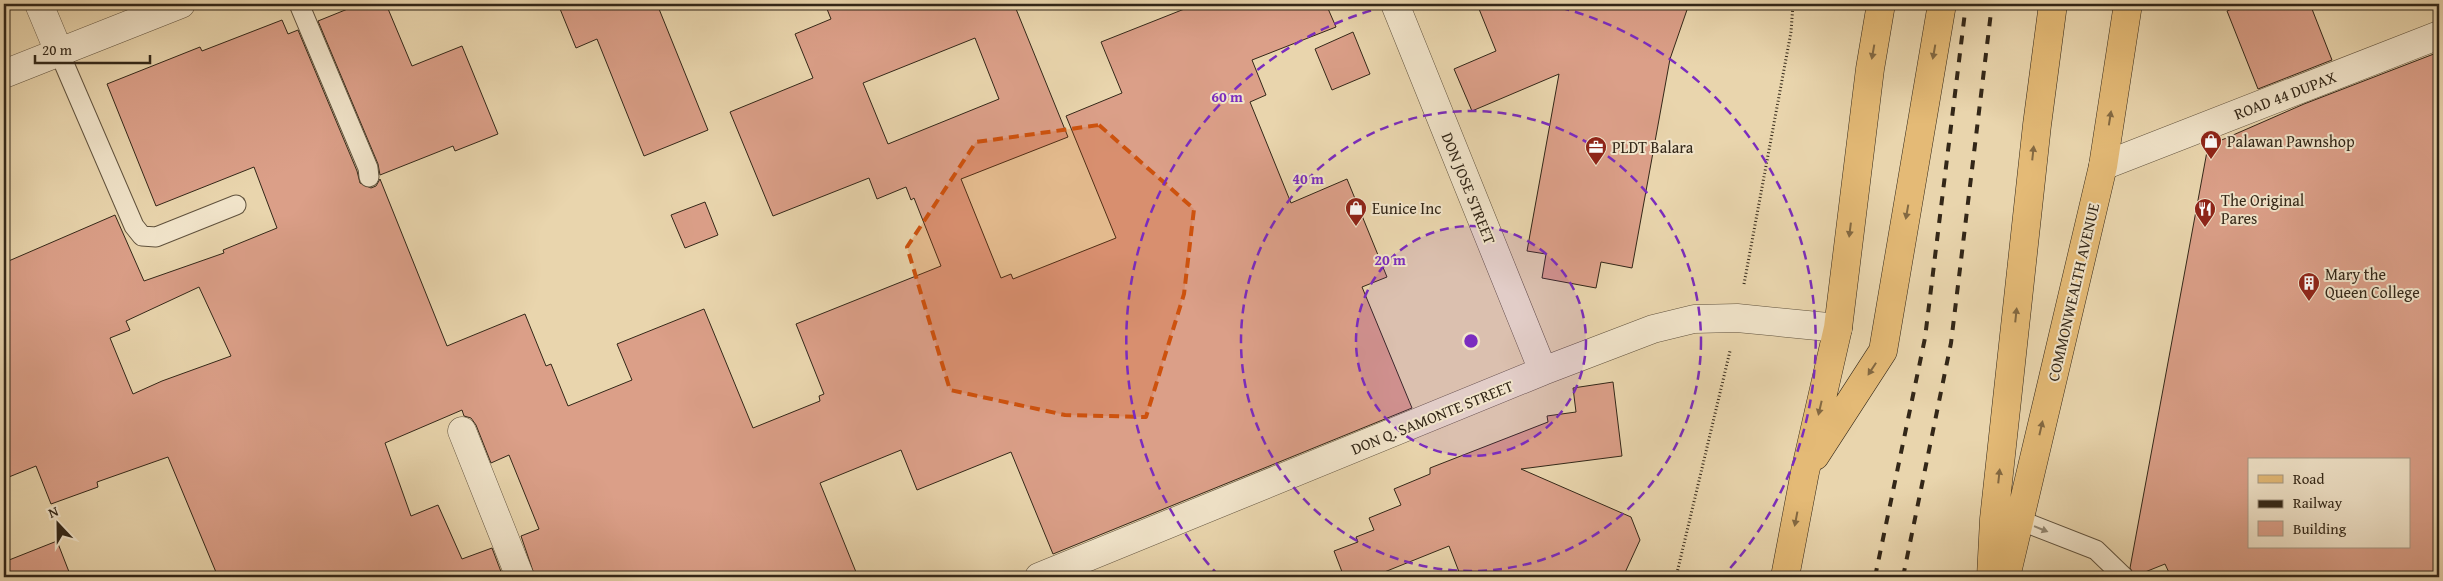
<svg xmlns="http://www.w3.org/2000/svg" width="2443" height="581" viewBox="0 0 2443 581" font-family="'Gentium Book Plus',serif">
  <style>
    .building { fill: #db9f88; stroke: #332718; fill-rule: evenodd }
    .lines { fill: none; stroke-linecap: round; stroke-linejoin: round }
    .lane-casing { stroke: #60523d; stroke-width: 21 }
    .street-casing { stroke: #60523d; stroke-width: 29 }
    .primary-casing { stroke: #332718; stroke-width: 29 }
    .path { stroke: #332718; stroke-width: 3; stroke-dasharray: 1 2.5; stroke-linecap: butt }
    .lane { stroke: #f1e4ca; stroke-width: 19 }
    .street { stroke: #f1e4ca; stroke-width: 28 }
    .primary { stroke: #e4ba76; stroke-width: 28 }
    .rail { stroke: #332718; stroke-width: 4; stroke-dasharray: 9 9; stroke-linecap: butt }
    .oneway { fill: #836942 }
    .oneway2 { fill: #928671 }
    .marked { fill: #cd520e; fill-opacity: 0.2; stroke: #cd520e; stroke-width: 4; stroke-dasharray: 10 6; stroke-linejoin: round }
    .ring { fill: none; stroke: #7b2cbf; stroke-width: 2.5; stroke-dasharray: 9 6 }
    .labels { text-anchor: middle; stroke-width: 4; stroke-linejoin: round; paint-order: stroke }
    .street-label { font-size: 16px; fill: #332718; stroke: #f1e4ca }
    .poi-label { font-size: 16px; fill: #332718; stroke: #f1e4ca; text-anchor: start }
    .centre { fill: #7b2cbf; stroke: #f1e4ca; stroke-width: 2.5 }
    .ring-label { font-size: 15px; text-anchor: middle; font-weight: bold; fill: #7b2cbf; stroke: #f1e4ca; stroke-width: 4; stroke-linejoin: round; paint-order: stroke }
  </style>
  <rect width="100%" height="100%" fill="#e9d5ad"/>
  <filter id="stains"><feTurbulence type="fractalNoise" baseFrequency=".004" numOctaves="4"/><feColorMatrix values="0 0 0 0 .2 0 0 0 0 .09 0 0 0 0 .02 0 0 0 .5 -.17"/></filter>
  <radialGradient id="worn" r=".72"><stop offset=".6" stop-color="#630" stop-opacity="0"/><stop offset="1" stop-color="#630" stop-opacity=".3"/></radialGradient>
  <!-- building -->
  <path class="building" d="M360 4H386L412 66 462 46 498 134 455 151 453 146 380 175 378 164 318 21Z
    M558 4H657L708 130 644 156 597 39 576 48Z
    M825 4H1014L1068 137 961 179 1001 278 1011 274 1013 279 1116 238 1066 116 1122 93 1101 42 1197 4H1326L1336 27 1252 60 1266 95 1250 102 1291 203 1347 179 1387 277 1362 287 1412 408 1053 554 1011 452 917 490 901 450 820 483 858 577H535L521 536 539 529 509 455 491 463 476 425 471 418 464 416 462 410 385 443 411 516 438 505 462 559 492 548 503 577H218L168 457 97 482 98 487 51 504 36 466 4 479V263L115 215 144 281 224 253 223 250 277 228 254 167 156 206 107 84 200 47 202 51 282 20 288 34 298 30 357 171 360 183 371 188 376 186 380 179 447 346 525 314 546 366 551 364 568 406 632 380 617 344 704 309 753 428 820 401 819 396 824 394 796 324 941 266 914 198 911 200 906 187 877 199 869 178 773 216 730 112 813 78 795 34 831 19ZM975 38 999 99 888 144 863 83ZM199 287 231 356 162 381 133 394 110 338 130 330 126 321Z
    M1477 4H1689L1670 59 1632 268 1601 262 1596 288 1542 278 1546 254 1527 251 1559 74 1472 111 1454 69 1496 51Z
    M2244 4H2310L2332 60 2258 89 2227 11Z
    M1353 32 1370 74 1332 90 1315 49Z
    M2439 52V577H2171L2165 564 2135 576 2130 568 2208 146 2304 104ZM2249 460H2409V547H2249Z
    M705 202 718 235 685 248 671 215Z
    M1613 382 1622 456 1521 469 1631 517 1640 540 1623 577H1461L1449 546 1372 577H1344L1334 551 1358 542 1356 537 1374 530 1369 518 1401 505 1394 489 1430 474V468L1548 422 1547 416 1576 412 1573 388Z
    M57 541 71 577H4V562Z"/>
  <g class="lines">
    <!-- lane casing -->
    <g class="lane-casing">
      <path id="lane" d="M299 4 368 168 369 177
        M59 52 134 226 142 236 156 237 236 205
        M2008 520H2019L2096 550 2124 577"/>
    </g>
    <!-- street casing -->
    <g class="street-casing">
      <path id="street" d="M39 4 59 52
        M1395 4 1543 371
        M4 74 181 4
        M2103 166 2439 35
        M462 431 520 577
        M1039 577 1543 371 1653 329 1694 319 1737 318 1838 328"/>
    </g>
    <!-- primary casing -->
    <g class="primary-casing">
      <path id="primary" d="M1815 456 1883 351 1942 4
        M1785 577 1805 472 1838 328 1870 69 1881 4
        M1991 577 1994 519 2037 125 2053 4
        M2006 577 2103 166 2128 4"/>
    </g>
    <!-- path -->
    <path class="path" d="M1744 284 1791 32 1793 4
      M1676 577 1730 351"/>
    <!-- lane -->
    <use href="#lane" class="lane"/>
    <!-- street -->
    <use href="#street" class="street"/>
    <!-- primary -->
    <use href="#primary" class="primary"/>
    <!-- rail -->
    <path class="rail" d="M1875 577 1925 338 1966 4
      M1903 577 1951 343 1992 4"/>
  </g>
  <!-- one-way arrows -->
  <defs><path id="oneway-solid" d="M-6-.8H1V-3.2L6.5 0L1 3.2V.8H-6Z" transform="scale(1.25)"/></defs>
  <g class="oneway">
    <use href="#oneway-solid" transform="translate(1873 52) rotate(100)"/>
    <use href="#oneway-solid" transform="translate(1934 52) rotate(100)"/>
    <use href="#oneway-solid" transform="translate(2110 118) rotate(-81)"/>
    <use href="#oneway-solid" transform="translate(2033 153) rotate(-84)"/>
    <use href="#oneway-solid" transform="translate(1907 212) rotate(100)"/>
    <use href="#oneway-solid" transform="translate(1850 230) rotate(97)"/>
    <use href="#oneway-solid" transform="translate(2016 315) rotate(-84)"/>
    <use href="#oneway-solid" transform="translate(1872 369) rotate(123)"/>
    <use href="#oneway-solid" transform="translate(1820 408) rotate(103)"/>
    <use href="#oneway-solid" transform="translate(2041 428) rotate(-77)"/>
    <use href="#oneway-solid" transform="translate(1999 476) rotate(-84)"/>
    <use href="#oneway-solid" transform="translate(1796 519) rotate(101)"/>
  </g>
  <use class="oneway2" href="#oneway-solid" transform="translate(2041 529) rotate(22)"/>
  <!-- marked area -->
  <path class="marked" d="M1099 125 1194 209 1184 294 1146 417 1065 415 950 390 907 247 976 142Z"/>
  <!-- distance rings -->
  <circle cx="1471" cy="341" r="115" fill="#7b2cbf" fill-opacity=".12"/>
  <g class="ring">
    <circle cx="1471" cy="341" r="115"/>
    <circle cx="1471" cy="341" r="230"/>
    <path d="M1219 576A345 345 0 0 1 1396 4M1546 4A345 345 0 0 1 1723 576"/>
  </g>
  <!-- icons -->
  <defs>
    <g id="shop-pin" transform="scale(1.125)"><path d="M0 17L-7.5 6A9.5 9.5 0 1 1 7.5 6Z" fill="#8f2418" stroke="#f1e4ca"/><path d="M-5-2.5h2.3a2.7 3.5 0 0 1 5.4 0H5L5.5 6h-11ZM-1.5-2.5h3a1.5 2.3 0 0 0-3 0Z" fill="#fff"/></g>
    <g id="office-pin" transform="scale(1.125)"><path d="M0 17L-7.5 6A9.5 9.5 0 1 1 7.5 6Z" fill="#8f2418" stroke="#f1e4ca"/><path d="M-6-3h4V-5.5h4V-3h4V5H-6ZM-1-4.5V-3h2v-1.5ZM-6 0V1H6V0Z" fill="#fff"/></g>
    <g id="restaurant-pin" transform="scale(1.125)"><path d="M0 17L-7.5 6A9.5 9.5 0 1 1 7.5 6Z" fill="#8f2418" stroke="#f1e4ca"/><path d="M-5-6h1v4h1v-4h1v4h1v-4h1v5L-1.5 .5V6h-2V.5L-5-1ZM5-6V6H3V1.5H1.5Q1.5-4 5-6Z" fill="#fff"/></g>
    <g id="building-pin" transform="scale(1.125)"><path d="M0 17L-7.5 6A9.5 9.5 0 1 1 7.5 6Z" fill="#8f2418" stroke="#f1e4ca"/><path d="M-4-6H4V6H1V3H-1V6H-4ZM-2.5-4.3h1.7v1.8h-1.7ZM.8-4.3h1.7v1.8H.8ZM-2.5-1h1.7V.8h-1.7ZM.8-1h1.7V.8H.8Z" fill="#fff"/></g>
  </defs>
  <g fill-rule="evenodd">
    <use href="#shop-pin" x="2211" y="141"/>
    <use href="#office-pin" x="1596" y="147"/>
    <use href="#shop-pin" x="1356" y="208"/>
    <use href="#restaurant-pin" x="2205" y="209"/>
    <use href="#building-pin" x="2309" y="283"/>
  </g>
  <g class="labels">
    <!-- street labels -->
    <g class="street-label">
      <text transform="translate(2285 95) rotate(-21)" y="6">ROAD 44 DUPAX</text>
      <text transform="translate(1469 188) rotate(68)" y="6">DON JOSE STREET</text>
      <text transform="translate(2073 292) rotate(-77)" y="6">COMMONWEALTH AVENUE</text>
      <text transform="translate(1432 417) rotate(-22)" y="6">DON Q. SAMONTE STREET</text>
    </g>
    <!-- poi labels -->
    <g class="poi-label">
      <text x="2227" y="147">Palawan Pawnshop</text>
      <text x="1612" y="153">PLDT Balara</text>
      <text x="2221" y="206">The Original<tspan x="2221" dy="18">Pares</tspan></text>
      <text x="1372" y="214">Eunice Inc</text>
      <text x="2325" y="280">Mary the<tspan x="2325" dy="18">Queen College</tspan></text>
    </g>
  </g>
  <circle cx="1471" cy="341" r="8" class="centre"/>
  <g class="ring-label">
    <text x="1227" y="102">60 m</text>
    <text x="1308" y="184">40 m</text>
    <text x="1390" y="265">20 m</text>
  </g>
  <!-- margin -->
  <rect width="2443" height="581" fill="none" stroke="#e9d5ad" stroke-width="20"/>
  <rect x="5" y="5" width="2433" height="571" fill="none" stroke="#332718" stroke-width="2.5"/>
  <rect x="10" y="10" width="2423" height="561" fill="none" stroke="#332718"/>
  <!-- legend -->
  <rect x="2248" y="458" width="162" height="90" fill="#f1e4ca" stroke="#a59883"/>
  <rect x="2258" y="475" width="25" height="8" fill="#e4ba76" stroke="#a59883"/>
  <text x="2293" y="484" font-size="15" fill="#332718">Road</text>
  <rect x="2258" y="500" width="25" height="8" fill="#332718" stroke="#a59883"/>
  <text x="2293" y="508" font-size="15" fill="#332718">Railway</text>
  <rect x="2258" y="521" width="25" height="15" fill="#db9f88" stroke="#a59883"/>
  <text x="2293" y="534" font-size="15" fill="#332718">Building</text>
  <!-- north arrow -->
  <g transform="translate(58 524) rotate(338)" stroke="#f1e4ca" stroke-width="4" paint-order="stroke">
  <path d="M0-4L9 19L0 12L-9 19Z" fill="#332718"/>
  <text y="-8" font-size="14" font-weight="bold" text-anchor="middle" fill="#332718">N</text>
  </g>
  <!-- scale -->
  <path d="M35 55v8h115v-8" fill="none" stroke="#332718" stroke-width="2.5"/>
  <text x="42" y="55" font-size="15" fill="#332718" stroke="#f1e4ca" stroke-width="4" paint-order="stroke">20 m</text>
  <rect width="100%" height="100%" filter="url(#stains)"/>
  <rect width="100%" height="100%" fill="url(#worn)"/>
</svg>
